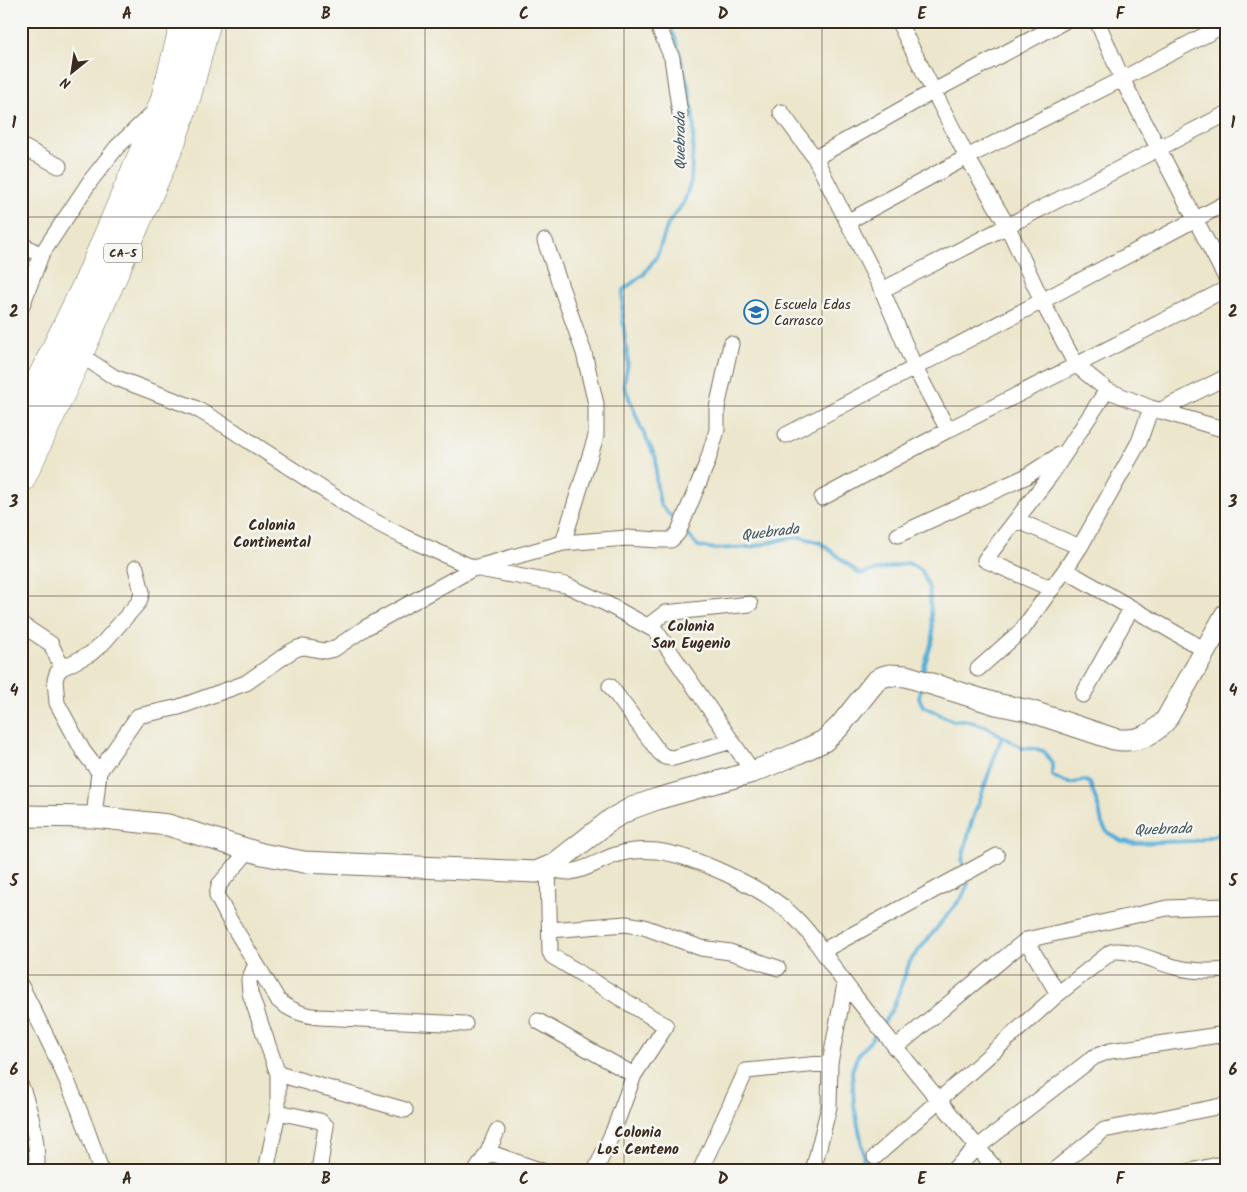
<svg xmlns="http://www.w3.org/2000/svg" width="1247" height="1192" viewBox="0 0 1247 1192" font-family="Kalam,sans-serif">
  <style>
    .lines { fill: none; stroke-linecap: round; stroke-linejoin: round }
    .stream { stroke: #5aafd7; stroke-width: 4 }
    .street-casing { stroke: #796c5b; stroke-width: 17 }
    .secondary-casing { stroke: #796c5b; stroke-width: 23 }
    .highway-casing { stroke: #796c5b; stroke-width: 29 }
    .street { stroke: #fff; stroke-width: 15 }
    .secondary { stroke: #fff; stroke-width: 21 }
    .highway { stroke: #fff; stroke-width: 28 }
    .grid { fill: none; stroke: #3b2a1e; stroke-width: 1; stroke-opacity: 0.55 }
    .labels { text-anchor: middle; stroke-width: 5; stroke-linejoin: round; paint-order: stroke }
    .shield { fill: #f6f6f2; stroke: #73675e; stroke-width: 1 }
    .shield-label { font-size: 12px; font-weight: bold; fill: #3b2a1e }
    .poi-label { font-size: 14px; fill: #3b2a1e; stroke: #f6f6f2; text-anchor: start }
    .water-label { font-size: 15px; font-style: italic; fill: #46595f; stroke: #f6f6f2 }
    .neighbourhood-label { font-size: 15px; font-weight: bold; fill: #3b2a1e; stroke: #f6f6f2 }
    .neatline { fill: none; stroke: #3b2a1e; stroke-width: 2 }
    .grid-label { font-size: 16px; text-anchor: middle; font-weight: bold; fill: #3b2a1e }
  </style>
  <rect width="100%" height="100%" fill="#f6f6f2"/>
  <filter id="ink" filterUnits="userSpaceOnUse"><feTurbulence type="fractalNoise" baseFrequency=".02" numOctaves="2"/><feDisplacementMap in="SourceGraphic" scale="10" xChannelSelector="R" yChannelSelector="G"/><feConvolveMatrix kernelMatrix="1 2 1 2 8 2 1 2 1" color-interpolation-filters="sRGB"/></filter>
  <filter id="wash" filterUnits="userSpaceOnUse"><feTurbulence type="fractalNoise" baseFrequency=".0096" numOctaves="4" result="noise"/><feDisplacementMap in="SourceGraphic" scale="20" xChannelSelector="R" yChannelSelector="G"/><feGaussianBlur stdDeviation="1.12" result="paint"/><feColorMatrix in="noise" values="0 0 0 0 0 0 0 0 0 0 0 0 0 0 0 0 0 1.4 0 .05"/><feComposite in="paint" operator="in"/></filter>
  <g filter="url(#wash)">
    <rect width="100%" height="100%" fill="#ece6cc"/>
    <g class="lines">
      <!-- stream -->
      <path class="stream" d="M666 21 675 37 689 89 694 125 691 181 684 202 668 224 657 256 644 274 623 290 622 312 628 362 624 385 641 428 656 458V481L660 504 678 524
        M683 529 698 546 716 549 752 547 784 539 800 537 821 543 860 574 908 563 922 571 929 588 933 638 922 673
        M920 688 919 698 923 706 953 721 964 720 985 726 1022 748 1036 749 1044 751 1052 763V775C1063 783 1071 786 1084 780L1090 783 1099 809 1102 824 1108 833 1122 841 1134 843 1195 841 1226 832
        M965 871 962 860 971 824 1002 736
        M882 1025 893 1008 910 961 962 897 968 884 966 878
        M864 1171 863 1150 854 1105 852 1071 857 1057 879 1030"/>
    </g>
  </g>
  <g filter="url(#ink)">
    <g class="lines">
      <!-- street casing -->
      <g class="street-casing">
        <path id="street" d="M656 21 672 58 680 114
          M898 21 967 157 1007 225 1042 301 1076 365 1107 390 1151 408 1226 430
          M1097 21 1122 79 1226 278
          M781 112 815 158 882 290 915 368 948 430
          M21 146 59 166
          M815 158 934 91 1065 21
          M847 222 967 157 1122 79 1226 24
          M545 241 584 353 596 404V436L563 543
          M21 244 41 255
          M882 290 1226 114
          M21 308 41 255 91 180 117 147 157 109
          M79 354 114 377 195 408 226 426 364 516 404 537 474 568 566 585 607 604 656 631 753 772
          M1159 411 1226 377
          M786 435 1042 301 1226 203
          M822 498 948 430 1226 289
          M1016 520 1080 547
          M898 535 1025 477 1061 454
          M1065 570 1205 650
          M1052 589 985 560 1050 476 1107 390
          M21 624 51 644 62 668
          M648 626 665 613 750 604
          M978 669 1022 630 1065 570 1080 547 1139 442 1151 408
          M610 686 659 752 665 757 673 758 732 741
          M1083 695 1131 609
          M99 772 83 751 57 703 55 680 57 673 62 668 90 654 103 643 139 602 142 592 136 568
          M94 817 99 772 138 716 179 707 246 683 290 652 298 648 304 647 325 651 334 649 365 628 474 568 563 543 627 538 659 540H671L678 533 707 463 717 430V408L731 344
          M249 850 219 885 217 896 229 919 278 1000C291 1011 303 1015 319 1017L465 1024
          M550 930 626 924 644 927 701 948 730 952 778 968
          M1026 940 1058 994
          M824 950 997 856
          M256 964 249 980 250 993 278 1074V1112
          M21 986C52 1046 81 1106 101 1171
          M538 1021 634 1075
          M895 1048 1026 940 1167 908 1226 906
          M278 1074 405 1110
          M21 1086C32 1114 38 1141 37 1171
          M488 1152 542 1171
          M875 1157 1058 994 1111 952C1126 947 1159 963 1175 967 1191 971 1209 972 1226 970
          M266 1171 278 1112 320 1121 326 1126 319 1171
          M476 1171 488 1152 497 1131
          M595 1171 613 1132 634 1075 666 1026 552 956 550 952 548 868C555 870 563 872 570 872 588 870 603 858 619 854 631 850 645 850 657 851 695 856 761 887 789 912 817 937 831 967 854 995 901 1055 949 1112 997 1171
          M700 1171 746 1071 830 1063
          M813 1171 829 1107 830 1063 845 984
          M952 1171 978 1147 1094 1057 1110 1051 1226 1034
          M1053 1171 1104 1130 1226 1105
          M1191 1171 1226 1163"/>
      </g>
      <!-- secondary casing -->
      <g class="secondary-casing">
        <path id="secondary" d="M21 816 94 817 168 825 262 854 304 862 536 872 553 865 612 819 632 808 657 799 753 772 796 754 824 741 839 727 875 682 882 677 889 675 906 676 996 704 1030 711 1114 739C1136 743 1152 736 1166 720L1226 614"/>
      </g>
      <!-- highway casing -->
      <g class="highway-casing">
        <path id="highway" d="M21 420 89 280 151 134 164 102 185 21
          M21 479 79 354 171 143 187 96 207 21"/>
      </g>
      <!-- street -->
      <use href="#street" class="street"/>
      <!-- secondary -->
      <use href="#secondary" class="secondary"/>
      <!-- highway -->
      <use href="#highway" class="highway"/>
    </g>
  </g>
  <!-- grid -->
  <path class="grid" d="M226 21V1171M425 21V1171M624 21V1171M822 21V1171M1021 21V1171M21 217H1226M21 406H1226M21 596H1226M21 786H1226M21 975H1226"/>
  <!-- icons -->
  <defs>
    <g id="school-ring" transform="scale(1.25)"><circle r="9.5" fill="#f6f6f2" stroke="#1f6fb2" stroke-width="1.5"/><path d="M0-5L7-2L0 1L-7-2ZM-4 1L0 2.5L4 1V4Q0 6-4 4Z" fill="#1f6fb2"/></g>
  </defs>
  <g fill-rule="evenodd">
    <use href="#school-ring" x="756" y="312"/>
  </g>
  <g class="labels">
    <!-- shield labels -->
    <rect class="shield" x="104" y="243.5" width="38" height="19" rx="4"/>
    <g class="shield-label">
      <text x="123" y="257">CA-5</text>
    </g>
    <!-- poi labels -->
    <g class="poi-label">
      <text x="774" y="309">Escuela Edas<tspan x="774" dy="16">Carrasco</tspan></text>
    </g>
    <!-- water labels -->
    <g class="water-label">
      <text transform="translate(680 141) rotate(-90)" y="5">Quebrada</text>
      <text transform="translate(770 532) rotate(-7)" y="5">Quebrada</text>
      <text transform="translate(1163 829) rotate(-2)" y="5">Quebrada</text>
    </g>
    <!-- neighbourhood labels -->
    <g class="neighbourhood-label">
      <text x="272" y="530">Colonia<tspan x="272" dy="17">Continental</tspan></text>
      <text x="691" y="631">Colonia<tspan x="691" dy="17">San Eugenio</tspan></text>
      <text x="638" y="1137">Colonia<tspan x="638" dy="17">Los Centeno</tspan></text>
    </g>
  </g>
  <!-- margin -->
  <rect width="1247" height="1192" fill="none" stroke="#f6f6f2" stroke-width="55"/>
  <!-- north arrow -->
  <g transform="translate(72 72) rotate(210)" stroke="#f6f6f2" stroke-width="4" paint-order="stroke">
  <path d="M0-4L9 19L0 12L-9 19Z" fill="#3b2a1e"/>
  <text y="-8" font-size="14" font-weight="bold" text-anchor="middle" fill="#3b2a1e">N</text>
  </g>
  <rect x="28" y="28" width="1192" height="1136" class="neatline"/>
  <g class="grid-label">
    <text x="127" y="19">A</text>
    <text x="326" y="19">B</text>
    <text x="524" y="19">C</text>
    <text x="723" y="19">D</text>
    <text x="922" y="19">E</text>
    <text x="1120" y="19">F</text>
    <text x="14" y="128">1</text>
    <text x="1233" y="128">1</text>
    <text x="14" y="317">2</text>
    <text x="1233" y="317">2</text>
    <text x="14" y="507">3</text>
    <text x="1233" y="507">3</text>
    <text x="14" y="696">4</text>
    <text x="1233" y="696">4</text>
    <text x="14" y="886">5</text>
    <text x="1233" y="886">5</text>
    <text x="14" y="1075">6</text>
    <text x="1233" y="1075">6</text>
    <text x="127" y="1184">A</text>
    <text x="326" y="1184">B</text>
    <text x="524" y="1184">C</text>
    <text x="723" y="1184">D</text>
    <text x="922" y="1184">E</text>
    <text x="1120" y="1184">F</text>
  </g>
</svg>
